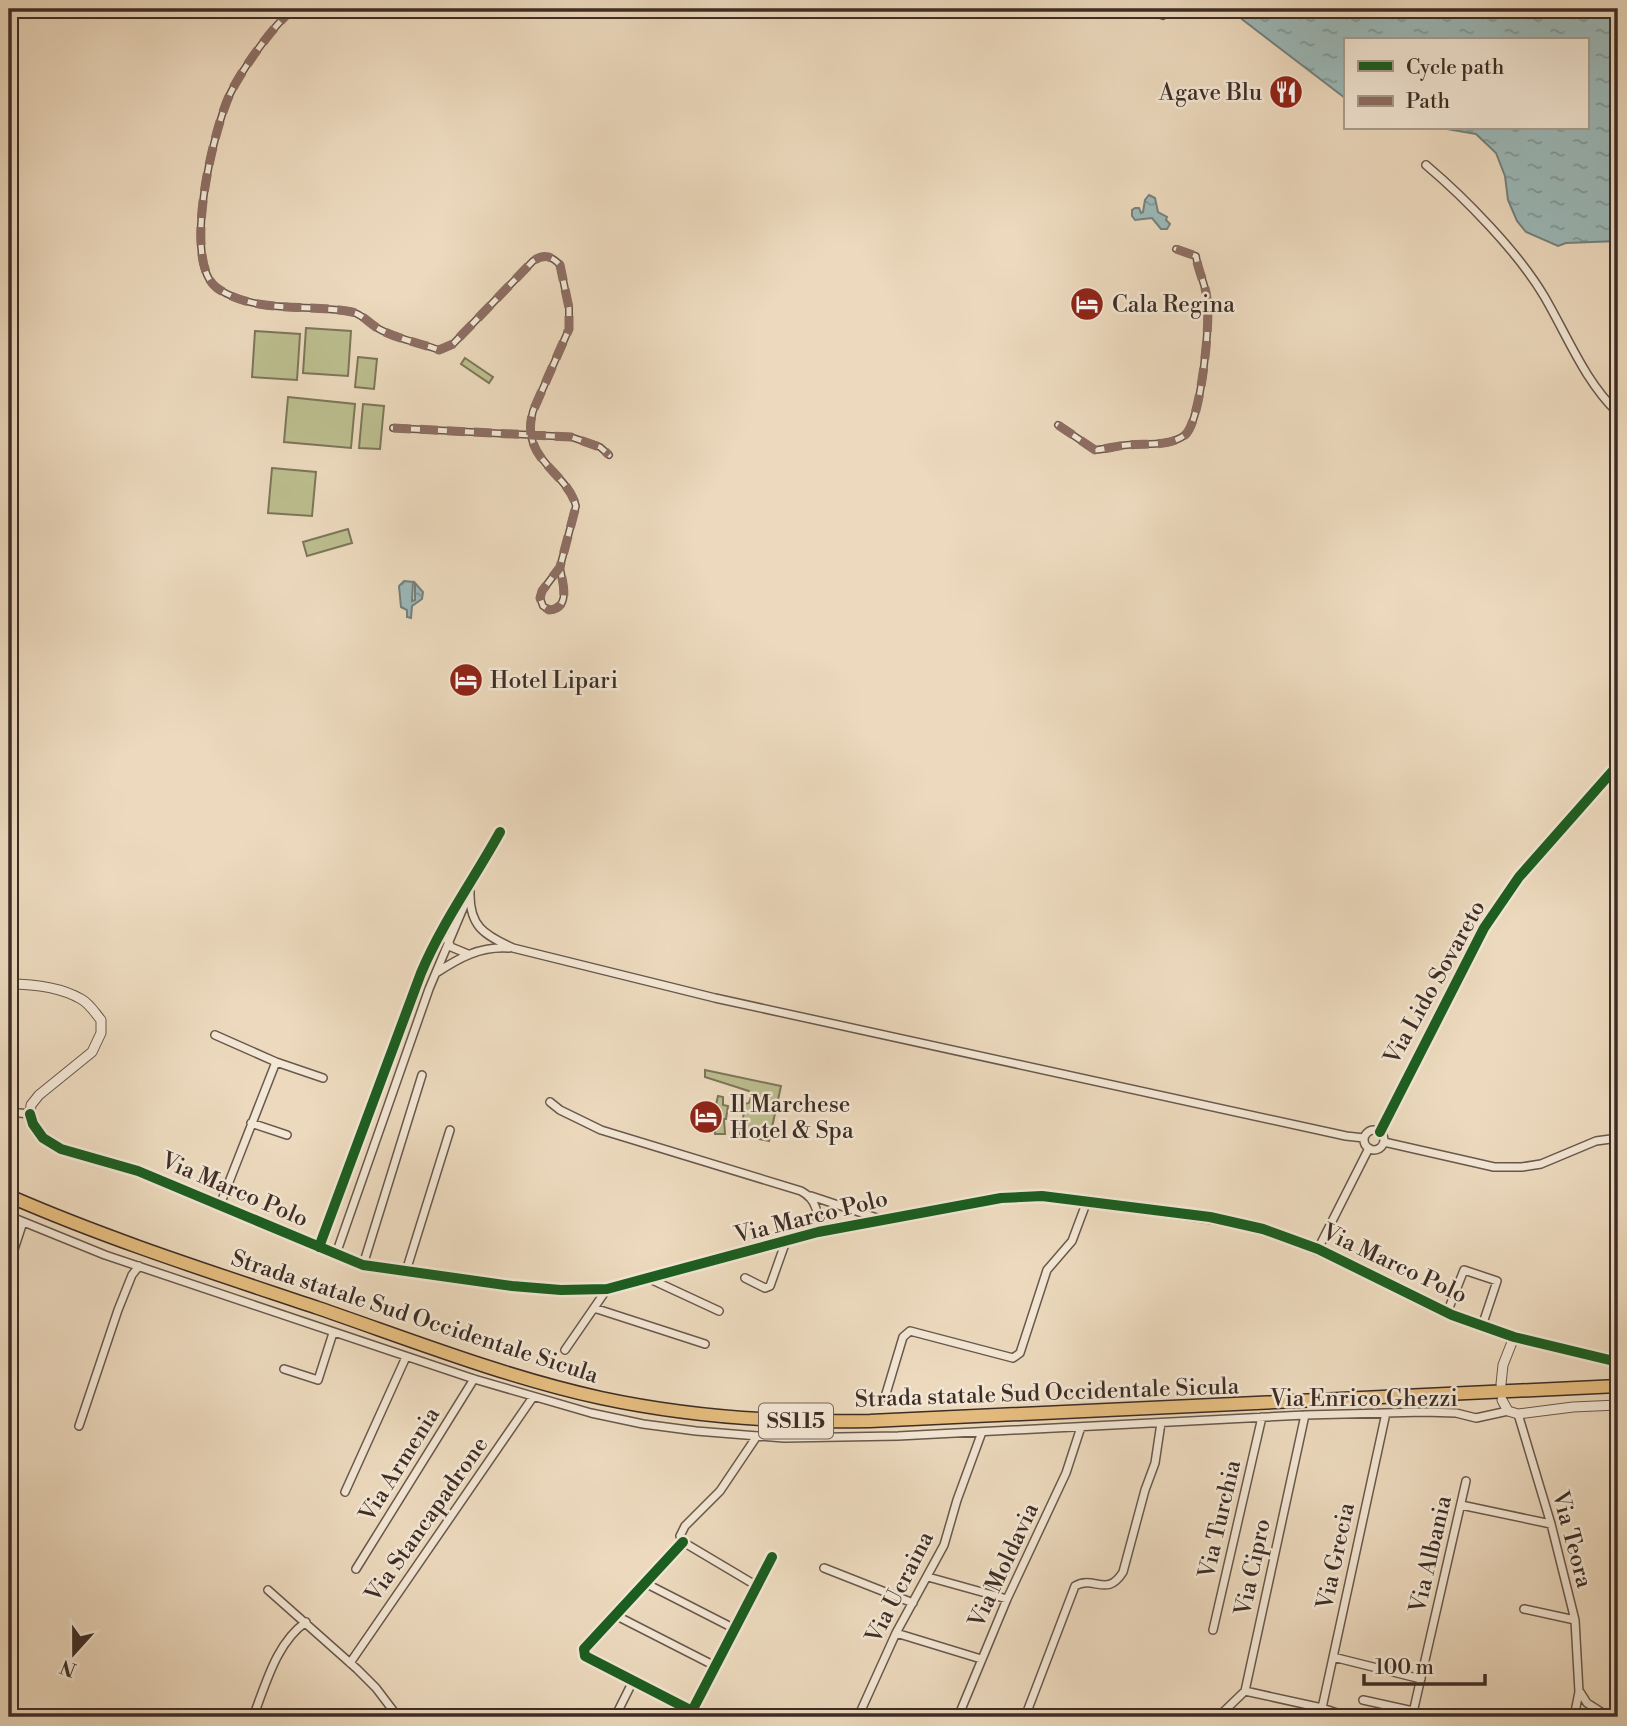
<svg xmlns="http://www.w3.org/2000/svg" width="1627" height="1726" viewBox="0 0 1627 1726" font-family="'Libre Bodoni',serif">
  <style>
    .grass { fill: #bcbe8f; stroke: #7c765a; stroke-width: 2 }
    .water { fill: url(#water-ripples); stroke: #75817e; stroke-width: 2 }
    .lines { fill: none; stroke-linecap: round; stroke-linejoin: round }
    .pedestrian-casing { stroke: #69584c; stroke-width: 8 }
    .minor-casing { stroke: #69584c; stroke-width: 10 }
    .tertiary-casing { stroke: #69584c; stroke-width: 11 }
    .primary-casing { stroke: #3d2d26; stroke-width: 15 }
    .pedestrian { stroke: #f3e7d5; stroke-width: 5 }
    .minor { stroke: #f3e7d5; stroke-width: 7 }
    .tertiary { stroke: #f3e7d5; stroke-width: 9 }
    .primary { stroke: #e6bd7f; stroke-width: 12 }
    .quiet { stroke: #8d6e63; stroke-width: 9; stroke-dasharray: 18 9; stroke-linecap: butt }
    .cycleway-casing { stroke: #f3e7d5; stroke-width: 15 }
    .cycleway { stroke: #1b5e20; stroke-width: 10 }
    .labels { text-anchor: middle; stroke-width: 5; stroke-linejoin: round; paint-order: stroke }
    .shield { fill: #f3e7d5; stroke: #74655a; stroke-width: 2 }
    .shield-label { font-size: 21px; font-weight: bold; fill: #3d2d26 }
    .poi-label { font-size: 23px; fill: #3d2d26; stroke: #f3e7d5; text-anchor: start }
    .street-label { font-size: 23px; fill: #3d2d26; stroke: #f3e7d5 }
  </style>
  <defs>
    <pattern id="water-ripples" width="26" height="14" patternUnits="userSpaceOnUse" patternTransform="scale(1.75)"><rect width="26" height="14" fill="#9bb9b9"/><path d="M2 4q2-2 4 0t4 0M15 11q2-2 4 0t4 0" fill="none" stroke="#809796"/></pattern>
  </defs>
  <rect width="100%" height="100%" fill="#eddabe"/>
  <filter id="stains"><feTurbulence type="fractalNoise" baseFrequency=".00286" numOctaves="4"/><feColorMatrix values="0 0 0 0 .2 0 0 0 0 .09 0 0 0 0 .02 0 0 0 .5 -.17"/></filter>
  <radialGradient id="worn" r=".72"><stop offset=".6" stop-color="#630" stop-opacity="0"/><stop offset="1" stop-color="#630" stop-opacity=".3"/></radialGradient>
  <!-- grass -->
  <path class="grass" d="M306 328 351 331 348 376 303 373Z
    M255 331 300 334 297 380 252 377Z
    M358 357 377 359 374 389 355 387Z
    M465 358 493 377 489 383 461 364Z
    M288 397 355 404 351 448 284 442Z
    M363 404 384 406 380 449 359 448Z
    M272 468 316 472 312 516 268 513Z
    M348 529 352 543 307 556 303 542Z
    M705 1070 781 1086 769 1141 740 1135 744 1112 739 1109V1105L749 1103 751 1097 749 1091 705 1077Z
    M718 1096 723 1097V1105L728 1106 726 1119H724L725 1134H715L714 1113Z"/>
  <!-- water -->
  <path class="water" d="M1231 9H1618V241L1566 243 1558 246 1526 232 1517 221 1508 200 1505 176 1496 153 1476 134 1441 128H1587V40H1345V98L1243 20Z
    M1149 195 1155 198 1158 212 1167 217 1166 220 1170 224 1167 229H1161L1152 218 1135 220 1132 216V210L1135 208H1139L1141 213 1143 212 1145 200Z
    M404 581 413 582 412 601 415 600V583L423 592 422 599 412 606 411 618 407 617V610L401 607 399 586Z"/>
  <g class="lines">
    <!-- pedestrian casing -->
    <g class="pedestrian-casing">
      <path id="pedestrian" d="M293 9C273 26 242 69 230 94 214 128 181 262 217 288 256 315 309 303 352 312 362 314 370 324 379 329 397 339 420 343 439 350L453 344 533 261C543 254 551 255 560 265L569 308V329L533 411C519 460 567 471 576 506L560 567 542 591 540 598 543 606 549 610C572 608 562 582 560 567
        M1153 9 1163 16
        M1058 425 1095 450C1106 449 1116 446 1127 445 1145 443 1169 447 1185 435 1201 422 1211 319 1207 298 1205 283 1198 271 1196 256L1176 249
        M393 428 571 437 600 447 609 455"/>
    </g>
    <!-- minor casing -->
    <g class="minor-casing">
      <path id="minor" d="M1426 165C1465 198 1518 252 1544 296 1568 337 1584 380 1618 413
        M470 892C469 926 484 935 513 948L715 998 1346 1136 1364 1138
        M442 930 451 947 468 954
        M436 973C459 958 480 946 509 948
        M215 1035 276 1062 220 1205
        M276 1062 323 1078
        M550 1102 560 1110 601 1130 801 1191C818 1200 818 1214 818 1232
        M9 1112 30 1114
        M251 1123 287 1135
        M1364 1140a10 10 0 1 1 20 0a10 10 0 1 1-20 0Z
        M1380 1132 1484 928 1519 877 1618 765
        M1384 1142 1494 1167H1522L1541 1164 1596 1141 1618 1138
        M811 1196 880 1219
        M9 1216 105 1255 474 1379 591 1413 643 1424 696 1431 784 1438 898 1436 1305 1415 1424 1412 1456 1413 1476 1418 1508 1411
        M319 1247 421 973C442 923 474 879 500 832
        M1318 1249 1369 1148
        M336 1254 429 989 469 894
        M9 1265 23 1222
        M363 1265 422 1075
        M406 1271 450 1130
        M745 1278 765 1288 770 1286 786 1241
        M650 1279 719 1311
        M594 1308 705 1344
        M1447 1313 1464 1270 1497 1281 1482 1326
        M1514 1337 1618 1362
        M565 1350 607 1289
        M284 1369 318 1380 333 1333
        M885 1397 903 1337 910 1331 1013 1358 1020 1353 1047 1270 1072 1241 1087 1201
        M1518 1414 1551 1524 1575 1620 1579 1692 1574 1717
        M79 1426 118 1310 132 1275 139 1266
        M345 1492 406 1357
        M1461 1505 1551 1524
        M683 1542 584 1649 585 1656 692 1711 772 1557
        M824 1568 913 1603
        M356 1569 474 1379
        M928 1577 1007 1599
        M645 1583 735 1629
        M757 1586 683 1542 680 1536 685 1526 720 1491 757 1436
        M268 1590 357 1669 376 1688 398 1717
        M1524 1609 1575 1620
        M615 1615 715 1666
        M1213 1630 1262 1417
        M896 1633 981 1659
        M1333 1657 1421 1679
        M350 1663 533 1397
        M1245 1691 1322 1708 1349 1717
        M1580 1692 1587 1703 1609 1717
        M1363 1700 1413 1711
        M1322 1708 1386 1413
        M253 1717C266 1684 276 1643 306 1622
        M615 1717 633 1681
        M858 1717 896 1633 944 1545 957 1500 982 1432
        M958 1717 1007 1599 1066 1473 1081 1427
        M1025 1717 1075 1586C1094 1575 1107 1598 1123 1572L1145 1490 1155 1463 1161 1423
        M1218 1717 1245 1691 1305 1415
        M1412 1717 1466 1481"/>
    </g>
    <!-- tertiary casing -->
    <g class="tertiary-casing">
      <path id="tertiary" d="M9 984C32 984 60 987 81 999 90 1004 95 1013 101 1020V1033L92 1052 39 1095 31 1105 30 1114 33 1124 43 1138 61 1149 138 1171 363 1265 512 1286 585 1291 607 1289 650 1279 818 1232 1001 1198 1042 1196 1232 1222C1310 1240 1377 1281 1448 1313 1469 1323 1492 1329 1514 1337L1503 1365 1501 1384
        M1502 1400 1508 1411 1518 1414 1573 1407 1618 1405"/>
    </g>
    <!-- primary casing -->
    <g class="primary-casing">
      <path id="primary" d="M9 1196C110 1240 214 1273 318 1308 411 1340 505 1377 601 1398 690 1417 779 1423 870 1421L1618 1386"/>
    </g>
    <!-- pedestrian -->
    <use href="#pedestrian" class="pedestrian"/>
    <!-- minor -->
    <use href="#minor" class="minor"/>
    <!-- tertiary -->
    <use href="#tertiary" class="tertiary"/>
    <!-- primary -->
    <use href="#primary" class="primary"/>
    <!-- quiet -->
    <path class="quiet" d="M293 9C273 26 242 69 230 94 214 128 181 262 217 288 256 315 309 303 352 312 362 314 370 324 379 329 397 339 420 343 439 350L453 344 533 261C543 254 551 255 560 265L569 308V329L533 411C519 460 567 471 576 506L560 567 542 591 540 598 543 606 549 610C572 608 562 582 560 567
      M1153 9 1163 16
      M1058 425 1095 450C1106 449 1116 446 1127 445 1145 443 1169 447 1185 435 1201 422 1211 319 1207 298 1205 283 1198 271 1196 256L1176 249
      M393 428 571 437 600 447 609 455"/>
    <!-- cycleway casing -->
    <g class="cycleway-casing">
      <path id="cycleway" d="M30 1114 33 1124 43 1138 61 1149 138 1171 363 1265 512 1286 561 1290 607 1289 818 1232 1001 1198 1042 1196 1210 1217 1263 1229 1318 1249 1452 1315 1514 1337 1618 1362
        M1380 1132 1484 928 1519 877 1618 765
        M319 1247 421 973C442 923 474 879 500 832
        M683 1542 584 1649 585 1656 692 1711 772 1557"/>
    </g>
    <!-- cycleway -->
    <use href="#cycleway" class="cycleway"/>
  </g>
  <!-- icons -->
  <defs>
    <g id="restaurant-disc" transform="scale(1.75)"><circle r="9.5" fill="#8f2418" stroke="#f3e7d5"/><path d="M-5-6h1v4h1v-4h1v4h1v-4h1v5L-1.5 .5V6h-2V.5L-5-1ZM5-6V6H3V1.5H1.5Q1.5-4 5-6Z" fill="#fff"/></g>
    <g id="hotel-disc" transform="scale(1.75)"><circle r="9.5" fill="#8f2418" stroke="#f3e7d5"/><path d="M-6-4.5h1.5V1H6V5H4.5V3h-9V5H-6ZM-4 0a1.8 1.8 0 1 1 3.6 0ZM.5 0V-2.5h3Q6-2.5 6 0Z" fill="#fff"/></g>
  </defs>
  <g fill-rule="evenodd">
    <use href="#restaurant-disc" x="1286" y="92"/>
    <use href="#hotel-disc" x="1087" y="304"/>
    <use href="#hotel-disc" x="466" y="680"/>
    <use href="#hotel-disc" x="706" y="1117"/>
  </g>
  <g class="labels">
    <!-- shield labels -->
    <rect class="shield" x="759" y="1403.5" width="74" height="35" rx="5"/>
    <g class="shield-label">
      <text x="796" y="1428">SS115</text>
    </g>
    <!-- poi labels -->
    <g class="poi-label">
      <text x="1262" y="100" text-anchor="end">Agave Blu</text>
      <text x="1112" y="312">Cala Regina</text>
      <text x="490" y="688">Hotel Lipari</text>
      <text x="730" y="1112">Il Marchese<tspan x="730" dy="26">Hotel &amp; Spa</tspan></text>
    </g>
    <!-- street labels -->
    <g class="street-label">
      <text transform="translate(1434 982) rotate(-61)" y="8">Via Lido Sovareto</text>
      <text transform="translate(235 1189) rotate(23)" y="8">Via Marco Polo</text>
      <text transform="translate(811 1216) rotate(-14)" y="8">Via Marco Polo</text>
      <text transform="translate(1395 1263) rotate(25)" y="8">Via Marco Polo</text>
      <text transform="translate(415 1316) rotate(18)" y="8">Strada statale Sud Occidentale Sicula</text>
      <text transform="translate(1047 1392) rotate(-2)" y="8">Strada statale Sud Occidentale Sicula</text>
      <text x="1364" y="1406">Via Enrico Ghezzi</text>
      <text transform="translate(399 1464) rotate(-58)" y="8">Via Armenia</text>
      <text transform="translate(426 1519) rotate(-55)" y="8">Via Stancapadrone</text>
      <text transform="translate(1219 1519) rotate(-77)" y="8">Via Turchia</text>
      <text transform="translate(1573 1539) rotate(75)" y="8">Via Teora</text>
      <text transform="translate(1430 1554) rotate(-77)" y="8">Via Albania</text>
      <text transform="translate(1335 1556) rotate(-78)" y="8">Via Grecia</text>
      <text transform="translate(1003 1565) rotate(-65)" y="8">Via Moldavia</text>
      <text transform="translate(1252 1567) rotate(-78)" y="8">Via Cipro</text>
      <text transform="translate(899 1587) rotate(-63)" y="8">Via Ucraina</text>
    </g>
  </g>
  <!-- margin -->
  <rect width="1627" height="1726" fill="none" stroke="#eddabe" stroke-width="35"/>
  <rect x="10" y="10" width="1606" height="1705" fill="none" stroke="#3d2d26" stroke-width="3.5"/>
  <rect x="18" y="18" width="1592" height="1691" fill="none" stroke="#3d2d26" stroke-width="2"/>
  <!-- legend -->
  <rect x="1344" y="38" width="245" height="91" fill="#f3e7d5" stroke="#aa9d8f" stroke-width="2"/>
  <rect x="1358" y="61" width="35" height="10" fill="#1b5e20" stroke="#aa9d8f" stroke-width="2"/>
  <text x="1406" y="74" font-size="21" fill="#3d2d26">Cycle path</text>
  <rect x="1358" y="96" width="35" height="10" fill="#8d6e63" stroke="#aa9d8f" stroke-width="2"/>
  <text x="1406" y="108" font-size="21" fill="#3d2d26">Path</text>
  <!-- north arrow -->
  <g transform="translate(74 1653) rotate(201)" stroke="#f3e7d5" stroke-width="5" paint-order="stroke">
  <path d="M0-5L12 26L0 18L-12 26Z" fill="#3d2d26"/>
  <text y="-10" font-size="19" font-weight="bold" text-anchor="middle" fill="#3d2d26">N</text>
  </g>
  <!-- scale -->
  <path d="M1364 1674v10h121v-10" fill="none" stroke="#3d2d26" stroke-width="3.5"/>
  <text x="1375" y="1674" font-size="21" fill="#3d2d26" stroke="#f3e7d5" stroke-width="5" paint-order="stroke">100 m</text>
  <rect width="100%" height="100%" filter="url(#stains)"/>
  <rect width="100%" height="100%" fill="url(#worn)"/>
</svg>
